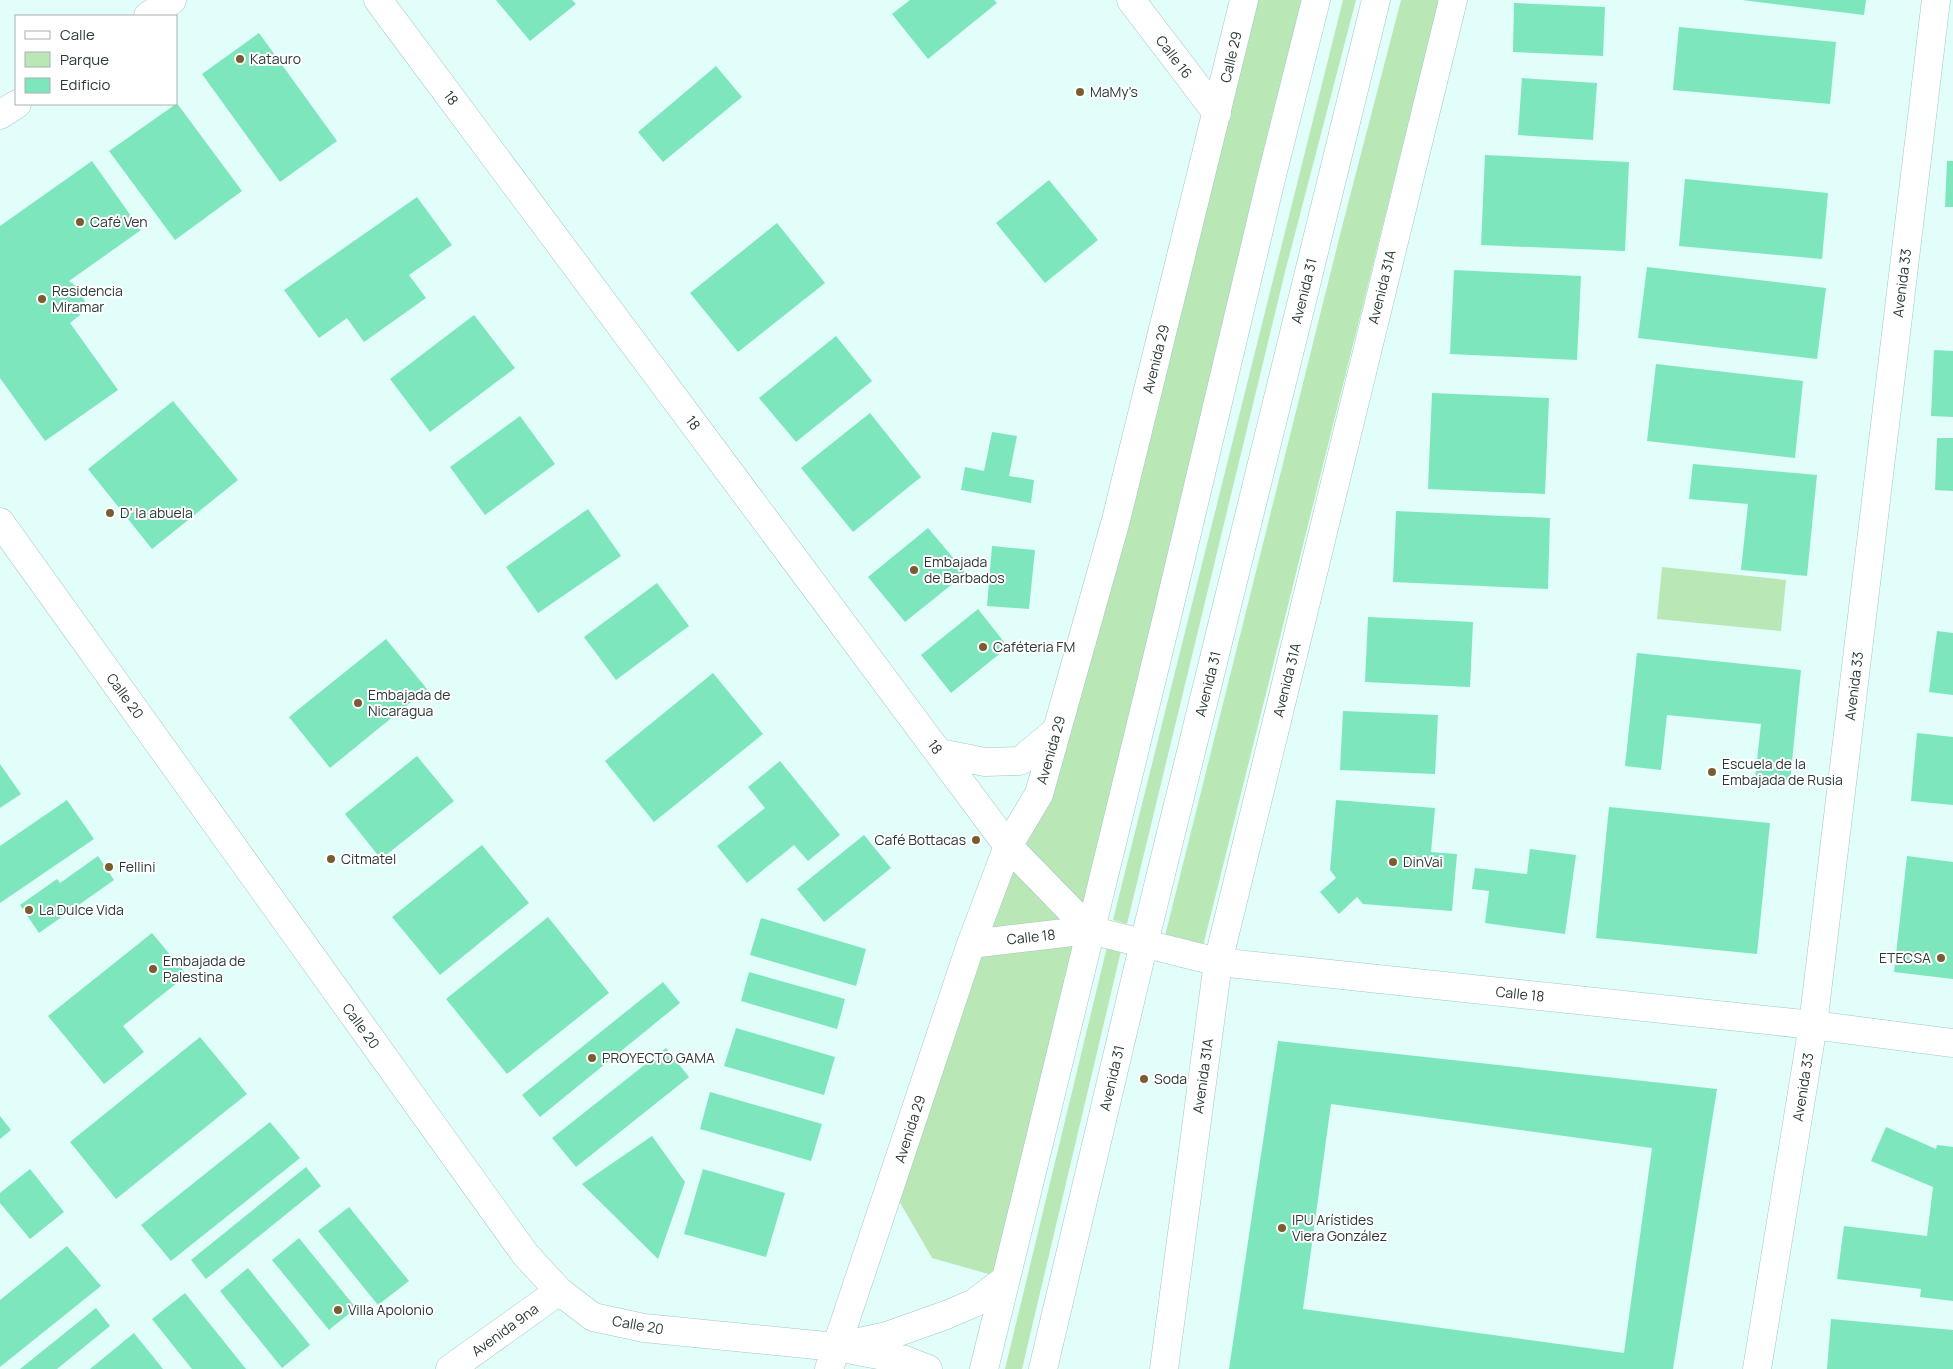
<svg xmlns="http://www.w3.org/2000/svg" width="1953" height="1369" viewBox="0 0 1953 1369" font-family="Manrope,sans-serif">
  <style>
    .green { fill: #b9e8b6 }
    .building { fill: #7ee6bc; fill-rule: evenodd }
    .lines { fill: none; stroke-linecap: round; stroke-linejoin: round }
    .minor-casing { stroke: #a3c7c2; stroke-width: 29 }
    .major-casing { stroke: #a3c7c2; stroke-width: 29 }
    .minor { stroke: #fff; stroke-width: 28 }
    .major { stroke: #fff; stroke-width: 28 }
    .poi-dot { fill: #795d30; stroke: #fff; stroke-width: 2 }
    .labels { text-anchor: middle; stroke-width: 4; stroke-linejoin: round; paint-order: stroke }
    .street-label { font-size: 14px; fill: #2b3937; stroke: #fff }
    .poi-label { font-size: 14px; fill: #2b3937; stroke: #fff; text-anchor: start }
  </style>
  <rect width="100%" height="100%" fill="#e1fefb"/>
  <!-- green -->
  <path class="green" d="M1244 0H1316L1006 1279 932 1258 891 1187 1039 794Z
    M1343 0H1356L1285 272 1127 924 1113 920Z
    M1401 0H1439L1203 946 1165 936 1344 219Z
    M1662 567 1786 580 1781 631 1657 619Z
    M1107 947 1121 951 1022 1369H1005Z"/>
  <!-- building -->
  <path class="building" d="M496 0H572L576 4 530 41Z
    M910 0H994L997 3 928 59 892 14Z
    M1742 0H1866L1864 15Z
    M1514 3 1605 7 1603 56 1513 52Z
    M1679 27 1836 42 1830 104 1673 90Z
    M259 33 337 141 280 182 202 74Z
    M716 66 742 97 663 162 638 132Z
    M1522 78 1597 83 1593 140 1518 135Z
    M176 102 242 191 175 240 109 151 176 104Z
    M1485 155 1629 162 1625 251 1481 245Z
    M92 161 141 230 69 281 80 289 85 302 84 309 80 315 70 323 118 390 45 441 0 378V226Z
    M1947 161H1953V207H1945Z
    M1685 179 1828 193 1822 259 1679 246Z
    M1049 180 1098 240 1045 283 996 223Z
    M417 197 452 245 409 275 426 298 364 342 347 318 319 338 284 290Z
    M777 223 825 283 738 352 690 293Z
    M1647 267 1826 288 1817 359 1638 338Z
    M1454 270 1581 276 1577 360 1450 354Z
    M474 315 515 368 430 432 390 379Z
    M836 336 872 381 796 442 759 398Z
    M1934 350 1953 351V417L1931 416Z
    M1656 364 1803 381 1795 458 1647 441Z
    M1432 393 1549 398 1545 494 1428 489Z
    M173 401 238 480 152 549 88 469Z
    M870 413 921 477 853 532 801 468Z
    M520 416 555 464 485 515 450 467Z
    M992 432 1017 436 1009 476 1034 480 1031 503 961 490 965 467 984 471Z
    M1937 438H1953V491L1935 490Z
    M1693 464 1817 475 1807 576 1741 570 1748 504 1689 499Z
    M588 509 621 556 538 613 506 567Z
    M1396 511 1550 518 1548 589 1393 582Z
    M928 528 966 573 905 622 868 577Z
    M992 546 1035 550 1029 609 987 606Z
    M657 583 689 626 616 680 584 637Z
    M978 609 1008 647 951 693 921 655Z
    M1368 617 1473 622 1470 687 1365 682Z
    M1937 631 1953 633V695L1929 692Z
    M386 639 427 689 330 768 289 717Z
    M1637 653 1801 670 1790 782 1755 778 1761 724 1667 715 1661 770 1625 766Z
    M713 673 763 734 654 822 605 761Z
    M1343 711 1438 715 1435 774 1340 770Z
    M1917 733 1953 737V805L1911 801Z
    M417 756 454 801 381 859 345 814Z
    M780 761 840 835 808 861 794 845 747 883 717 846 765 808 748 787Z
    M0 764 21 794 0 808Z
    M67 800 94 839 0 903V846Z
    M1336 800 1435 808 1431 852 1457 854 1452 911 1363 904 1357 897 1339 914 1320 892 1336 878 1330 870Z
    M1609 807 1770 823 1757 954 1596 938Z
    M864 835 891 868 824 922 797 889Z
    M482 845 529 903 440 975 392 917Z
    M1530 849 1576 855 1565 934 1485 923 1489 891 1472 889 1475 868 1527 874Z
    M98 856 114 880 39 933 20 905 57 879 60 883Z
    M1907 856 1953 862V979L1894 972Z
    M548 917 609 993 507 1074 446 999Z
    M761 918 866 949 856 986 750 955Z
    M152 933 187 975 123 1026 144 1052 104 1084 48 1016Z
    M749 972 845 999 837 1029 741 1001Z
    M663 982 680 1003 540 1117 522 1095Z
    M736 1028 835 1057 824 1095 724 1066Z
    M200 1037 247 1094 116 1199 70 1142Z
    M1278 1041 1717 1089 1673 1369H1229ZM1331 1104 1652 1148 1624 1353 1303 1309Z
    M666 1048 689 1077 576 1167 552 1138Z
    M710 1092 822 1124 811 1161 700 1129Z
    M0 1116 11 1130 0 1139Z
    M270 1122 300 1158 171 1261 141 1225Z
    M1886 1127 1936 1149 1937 1145 1953 1147V1301L1920 1297 1921 1289 1837 1279 1844 1226 1927 1236 1933 1187 1871 1161Z
    M652 1136 685 1182 658 1259 582 1184Z
    M306 1167 321 1186 206 1279 191 1260Z
    M30 1169 64 1212 30 1239 0 1203V1193Z
    M703 1169 785 1193 766 1257 684 1234Z
    M349 1207 409 1281 378 1305 318 1231Z
    M299 1238 356 1308 329 1330 272 1260Z
    M67 1246 101 1286 0 1367V1300Z
    M248 1268 310 1345 282 1368 220 1291Z
    M185 1293 246 1369H192L152 1319Z
    M96 1308 110 1326 57 1369H20Z
    M1831 1319 1953 1330V1369H1827Z
    M134 1333 163 1369H90Z"/>
  <g class="lines">
    <!-- minor casing -->
    <g class="minor-casing">
      <path id="minor" d="M378 0 1008 846 1090 930
        M1131 0 1217 113
        M0 522 525 1254 559 1291 593 1317 644 1328 836 1347
        M940 753 985 762 1020 761 1057 730
        M971 944 1090 930 1218 962 1813 1025 1953 1043
        M450 1369 559 1291
        M829 1369 971 944 1008 846 1039 794 1116 520 1244 0
        M1164 1369 1218 962 1453 0
        M1757 1369 1813 1025 1936 0"/>
    </g>
    <!-- major casing -->
    <g class="major-casing">
      <path id="major" d="M148 16 172 0
        M0 115 17 104
        M836 1347 887 1336 946 1315 974 1303 1006 1279
        M847 1349 905 1360 928 1369
        M984 1369 1166 621 1271 179 1316 0
        M1043 1369 1144 943 1376 0"/>
    </g>
    <!-- minor -->
    <use href="#minor" class="minor"/>
    <!-- major -->
    <use href="#major" class="major"/>
  </g>
  <!-- markers -->
  <g class="poi-dot">
    <circle cx="240" cy="59" r="5"/>
    <circle cx="1080" cy="92" r="5"/>
    <circle cx="80" cy="222" r="5"/>
    <circle cx="42" cy="299" r="5"/>
    <circle cx="110" cy="513" r="5"/>
    <circle cx="914" cy="570" r="5"/>
    <circle cx="983" cy="647" r="5"/>
    <circle cx="358" cy="703" r="5"/>
    <circle cx="1712" cy="772" r="5"/>
    <circle cx="976" cy="840" r="5"/>
    <circle cx="331" cy="859" r="5"/>
    <circle cx="1393" cy="862" r="5"/>
    <circle cx="109" cy="867" r="5"/>
    <circle cx="29" cy="910" r="5"/>
    <circle cx="1941" cy="958" r="5"/>
    <circle cx="153" cy="969" r="5"/>
    <circle cx="592" cy="1058" r="5"/>
    <circle cx="1144" cy="1079" r="5"/>
    <circle cx="1282" cy="1228" r="5"/>
    <circle cx="338" cy="1310" r="5"/>
  </g>
  <g class="labels">
    <!-- street labels -->
    <g class="street-label">
      <text transform="translate(1174 57) rotate(53)" y="5">Calle 16</text>
      <text transform="translate(1231 57) rotate(-77)" y="5">Calle 29</text>
      <text transform="translate(451 98) rotate(53)" y="5">18</text>
      <text transform="translate(1902 283) rotate(-83)" y="5">Avenida 33</text>
      <text transform="translate(1382 287) rotate(-76)" y="5">Avenida 31A</text>
      <text transform="translate(1304 291) rotate(-76)" y="5">Avenida 31</text>
      <text transform="translate(1156 359) rotate(-76)" y="5">Avenida 29</text>
      <text transform="translate(693 423) rotate(53)" y="5">18</text>
      <text transform="translate(1287 680) rotate(-76)" y="5">Avenida 31A</text>
      <text transform="translate(1208 684) rotate(-76)" y="5">Avenida 31</text>
      <text transform="translate(1854 686) rotate(-83)" y="5">Avenida 33</text>
      <text transform="translate(125 696) rotate(54)" y="5">Calle 20</text>
      <text transform="translate(935 747) rotate(53)" y="5">18</text>
      <text transform="translate(1051 750) rotate(-74)" y="5">Avenida 29</text>
      <text transform="translate(1031 937) rotate(-6)" y="5">Calle 18</text>
      <text transform="translate(1520 994) rotate(6)" y="5">Calle 18</text>
      <text transform="translate(361 1026) rotate(54)" y="5">Calle 20</text>
      <text transform="translate(1203 1076) rotate(-82)" y="5">Avenida 31A</text>
      <text transform="translate(1112 1078) rotate(-77)" y="5">Avenida 31</text>
      <text transform="translate(1803 1087) rotate(-81)" y="5">Avenida 33</text>
      <text transform="translate(910 1129) rotate(-72)" y="5">Avenida 29</text>
      <text transform="translate(638 1325) rotate(10)" y="5">Calle 20</text>
      <text transform="translate(505 1330) rotate(-36)" y="5">Avenida 9na</text>
    </g>
    <!-- poi labels -->
    <g class="poi-label">
      <text x="250" y="64">Katauro</text>
      <text x="1090" y="97">MaMy's</text>
      <text x="90" y="227">Café Ven</text>
      <text x="52" y="296">Residencia<tspan x="52" dy="16">Miramar</tspan></text>
      <text x="120" y="518">D’ la abuela</text>
      <text x="924" y="567">Embajada<tspan x="924" dy="16">de Barbados</tspan></text>
      <text x="993" y="652">Caféteria FM</text>
      <text x="368" y="700">Embajada de<tspan x="368" dy="16">Nicaragua</tspan></text>
      <text x="1722" y="769">Escuela de la<tspan x="1722" dy="16">Embajada de Rusia</tspan></text>
      <text x="966" y="845" text-anchor="end">Café Bottacas</text>
      <text x="341" y="864">Citmatel</text>
      <text x="1403" y="867">DinVai</text>
      <text x="119" y="872">Fellini</text>
      <text x="39" y="915">La Dulce Vida</text>
      <text x="1931" y="963" text-anchor="end">ETECSA</text>
      <text x="163" y="966">Embajada de<tspan x="163" dy="16">Palestina</tspan></text>
      <text x="602" y="1063">PROYECTO GAMA</text>
      <text x="1154" y="1084">Soda</text>
      <text x="1292" y="1225">IPU Arístides<tspan x="1292" dy="16">Viera González</tspan></text>
      <text x="348" y="1315">Villa Apolonio</text>
    </g>
  </g>
  <!-- legend -->
  <rect x="15" y="15" width="162" height="90" fill="#ffffff" stroke="#aab0af"/>
  <rect x="25" y="31" width="25" height="8" fill="#ffffff" stroke="#aab0af"/>
  <text x="60" y="40" font-size="15" fill="#2b3937">Calle</text>
  <rect x="25" y="52" width="25" height="15" fill="#b9e8b6" stroke="#aab0af"/>
  <text x="60" y="65" font-size="15" fill="#2b3937">Parque</text>
  <rect x="25" y="78" width="25" height="15" fill="#7ee6bc" stroke="#aab0af"/>
  <text x="60" y="90" font-size="15" fill="#2b3937">Edificio</text>
</svg>
